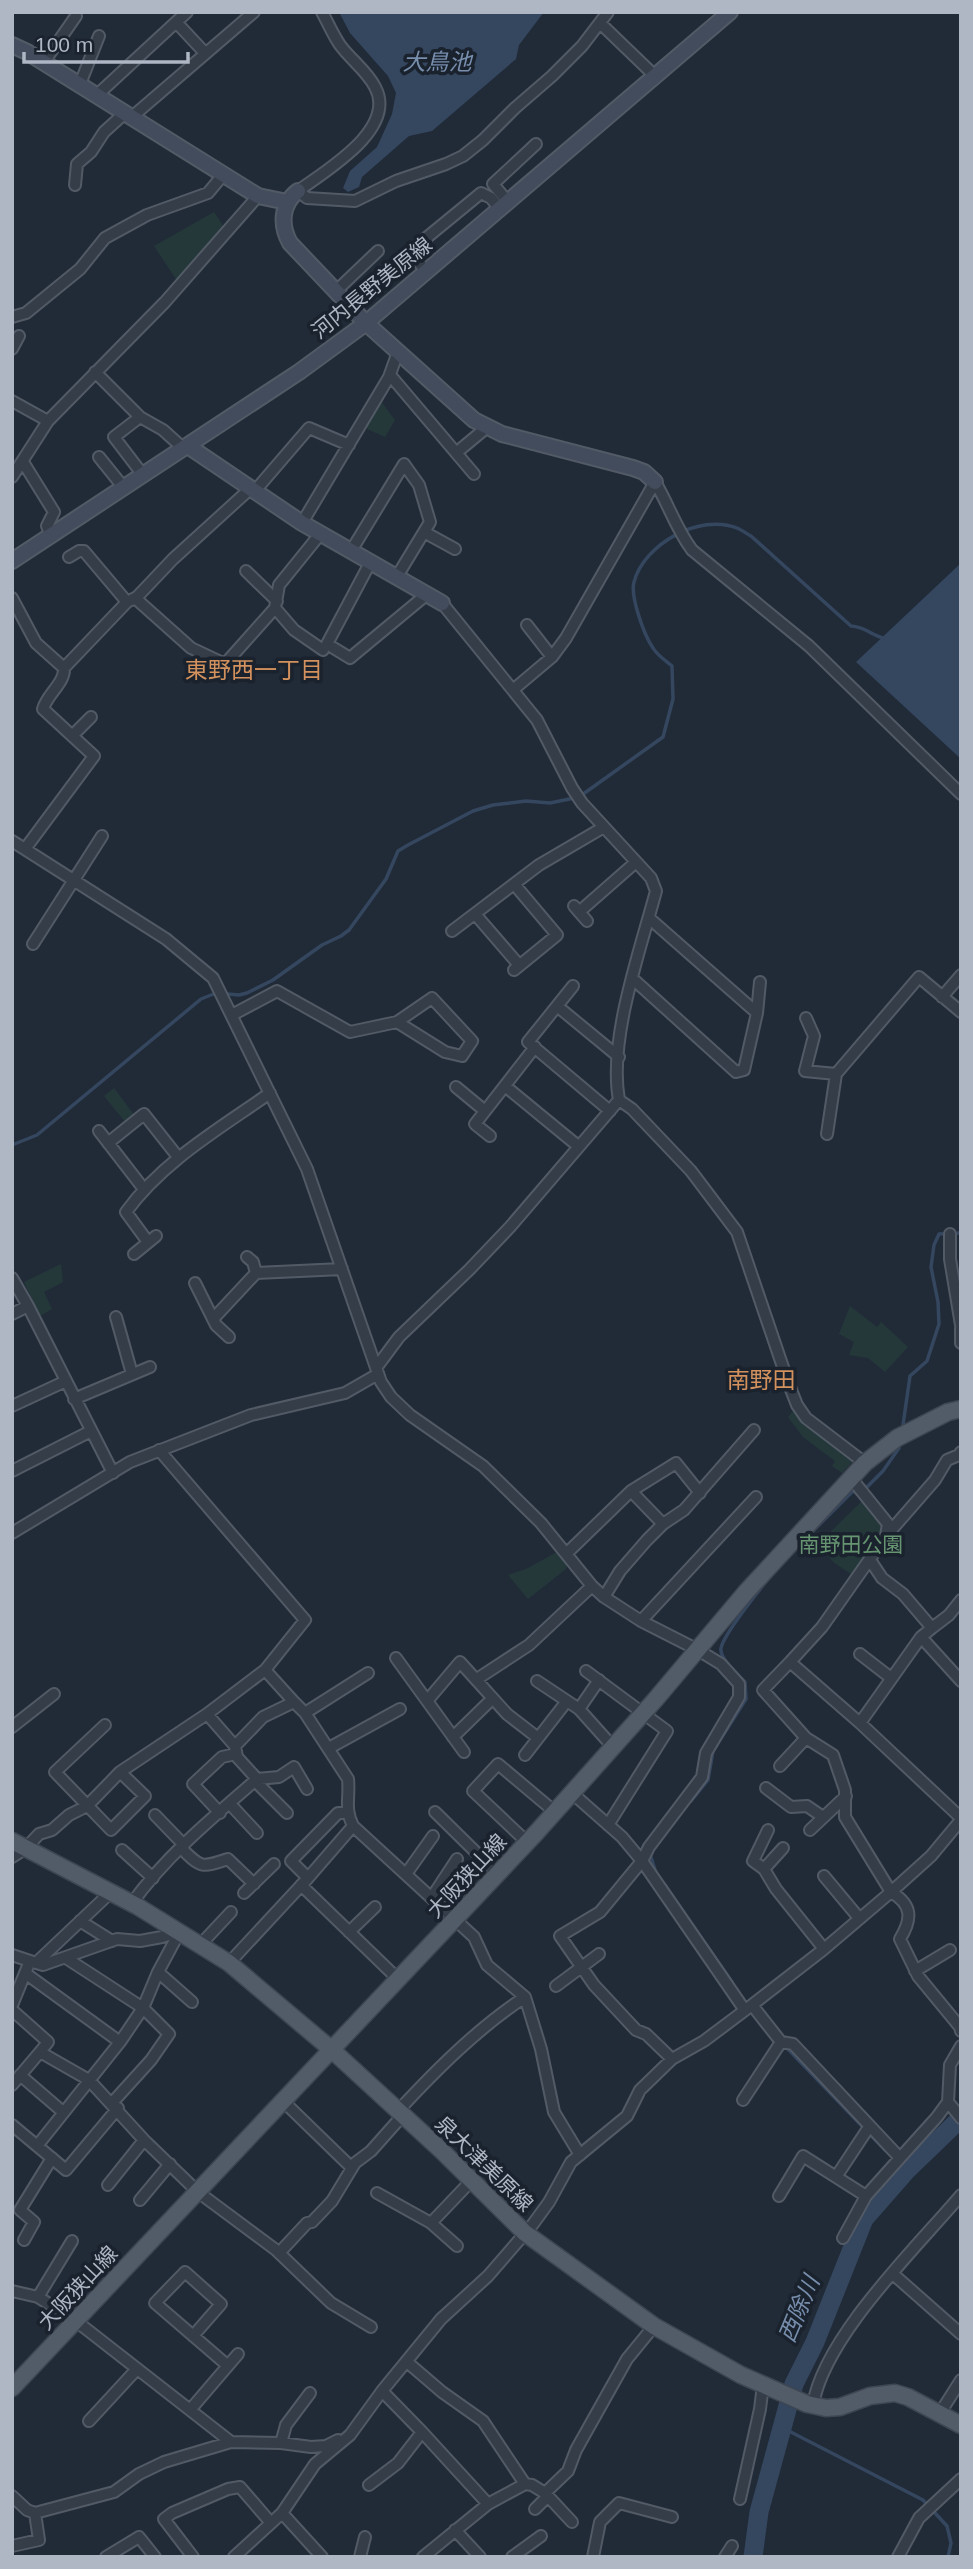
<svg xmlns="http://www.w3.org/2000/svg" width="973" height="2569" viewBox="0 0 973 2569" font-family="Arial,'Noto Sans JP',sans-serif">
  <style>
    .green { fill: #24383a }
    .water { fill: #35465f }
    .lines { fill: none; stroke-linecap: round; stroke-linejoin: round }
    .stream { stroke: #35465f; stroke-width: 3.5 }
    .river { stroke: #35465f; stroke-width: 19 }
    .street-casing { stroke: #525a66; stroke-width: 14 }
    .secondary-casing { stroke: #525a66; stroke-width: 18 }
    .primary-casing { stroke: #3e4652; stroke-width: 19 }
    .street { stroke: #353d49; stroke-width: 10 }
    .secondary { stroke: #434c5c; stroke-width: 14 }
    .primary { stroke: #525c69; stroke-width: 16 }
    .labels { text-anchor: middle; stroke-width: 7; stroke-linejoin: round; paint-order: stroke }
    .street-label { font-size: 21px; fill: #afb7c5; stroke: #1a222d }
    .park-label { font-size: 21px; fill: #679572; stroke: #1a222d }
    .water-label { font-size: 23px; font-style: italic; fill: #778ead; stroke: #1a222d }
    .neighbourhood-label { font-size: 23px; fill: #d2915d; stroke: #1a222d }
  </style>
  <rect width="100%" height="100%" fill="#212b38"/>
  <!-- green -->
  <path class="green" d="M214 212 224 227 178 282 154 246Z
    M377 396 395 420 385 437 365 428Z
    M114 1088 135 1116 126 1123 104 1096Z
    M61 1264 63 1282 44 1292 52 1309 40 1316 24 1282Z
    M850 1306 877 1327 881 1322 908 1347 885 1372 868 1358 849 1355 854 1342 839 1334Z
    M794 1410 804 1425 853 1461 842 1473 832 1466 835 1461 803 1437 788 1417Z
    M866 1497 888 1524 854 1576 836 1564 816 1546Z
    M557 1552 567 1563 566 1569 528 1599 508 1575 526 1569Z"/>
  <!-- water -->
  <path class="water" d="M339 12H544L519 45 516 59 432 131 409 136 362 177 359 187 348 192 343 188 350 171 377 147 392 114 396 93 388 76 350 33Z
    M961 563V759L856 662Z"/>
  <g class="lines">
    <!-- stream -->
    <path class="stream" d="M12 1145 37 1135 201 999 216 993 239 995 247 993 273 980 322 945 341 936 349 930 386 879 398 851 408 845 473 811 493 805 526 801 550 803 579 797 663 737 673 699 672 666C666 661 657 655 653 648 644 635 630 596 634 582 644 544 700 513 737 528 742 530 747 534 751 536L851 626C867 627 873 637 885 638
      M903 1425 910 1376 927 1361 939 1324 938 1302 931 1267 934 1245 939 1234 961 1233
      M865 1489 883 1471 899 1448
      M812 1532 852 1492 857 1491
      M727 1663C724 1659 720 1653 721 1648 724 1633 758 1592 768 1579
      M691 1801 708 1780 713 1751 746 1699 745 1682 732 1669
      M650 1854 656 1873
      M665 1885 732 1982
      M786 2047 885 2150
      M897 2163 906 2171
      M783 2428 923 2500 947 2526 951 2543 948 2557"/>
    <!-- river -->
    <path class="river" d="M753 2557 759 2512 794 2384 815 2342 864 2219 906 2171 961 2118"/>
    <!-- street casing -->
    <g class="street-casing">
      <path id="street" d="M322 12C328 23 333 35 340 45 351 60 367 71 375 87 398 129 325 171 298 191L307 198 355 201 396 181 446 164 463 156 483 140 515 108 552 76 582 46 608 12
        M176 22 205 53
        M600 23 655 76
        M44 62 76 16
        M80 84 99 36
        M97 95 187 12
        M133 116 254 12
        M75 185 77 164 91 152 104 132 126 112
        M508 202 493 184 536 144
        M427 272 415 258 414 248 481 193 491 198 500 209
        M336 291 378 251
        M12 317 26 313 80 269 105 238 147 215 208 193 223 175
        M12 349 19 336
        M95 372 140 417 163 430 184 449
        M390 375 474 474
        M12 401 48 421
        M140 417 114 437 143 475
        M456 453 486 428
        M99 457 124 488
        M23 462 54 512 47 526 51 536
        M12 477 48 421 165 302 258 196
        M254 492 309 428 349 445
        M302 523 389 377 398 352
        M424 532 455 549
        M321 533 279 585 275 608 294 630 323 650
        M351 551 404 464 419 485 430 522 396 578
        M370 563 327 644 350 658 426 595
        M246 571 277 601
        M12 598 36 643 64 668C65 683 47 694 43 709L94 756 25 849
        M135 598 191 648 225 664 275 608
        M129 601 137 597 173 559 250 489
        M527 625 552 657
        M64 668 127 602 84 551H79L69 557
        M514 689 552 657 566 638 655 482C669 505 675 527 692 550L809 646 961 794
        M72 736 91 717
        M12 841 166 939 213 978 307 1169 381 1382 391 1397 410 1415 483 1466 541 1523 592 1586 604 1597 641 1621 698 1650 721 1664 739 1684V1697L706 1753 702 1777 649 1847 642 1861 600 1912 560 1936 594 1985 636 2030 646 2034 672 2059
        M574 906 587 921
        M579 912 636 862
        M475 914 519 965
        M649 918 757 1013
        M452 931 539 865 604 827
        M33 944 102 836
        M514 970 557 935 514 884
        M633 979 736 1072 744 1070 757 1013 760 982
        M573 986 528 1042 610 1111
        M942 997 961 975
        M557 1006 619 1057
        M232 1015 277 991 350 1032 397 1022 432 998 472 1041 462 1056 445 1052 397 1022
        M806 1018 814 1036 805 1071 836 1074 919 977 961 1012
        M505 1086 578 1146
        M456 1087 485 1111
        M619 1100 632 1109 691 1171 737 1232 788 1382 797 1405 806 1418 865 1463
        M99 1131 143 1188
        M827 1134 836 1074
        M490 1136 475 1124 535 1047
        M108 1143 144 1114 178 1157
        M950 1234V1259L961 1325
        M148 1242 126 1212C163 1161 219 1129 270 1093
        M134 1254 156 1236
        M256 1273 342 1269
        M12 1278 28 1306
        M195 1283 216 1325 229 1337
        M12 1314 28 1306 113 1473
        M116 1317 132 1374
        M213 1319 256 1273 253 1262 247 1257
        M961 1328V1343
        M376 1368 399 1337 469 1270 510 1227 619 1100C608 1040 640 951 656 891L651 878 582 803 572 788 537 720 442 603
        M74 1399 150 1367
        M12 1406 66 1381
        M159 1450 305 1620 265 1670
        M12 1471 91 1431
        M851 1478 888 1524 886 1536 822 1627 790 1662 860 1723 961 1818
        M631 1491 663 1524
        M12 1533 130 1462 251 1415 345 1393 378 1374
        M887 1535 935 1480 947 1460 959 1455 961 1452
        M566 1554 631 1491 676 1463 700 1493
        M870 1560 882 1578 903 1594 932 1628 921 1637 961 1681
        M604 1597 620 1571 647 1540 663 1524 684 1510 754 1430
        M641 1621 756 1497
        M932 1628 949 1615 961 1600
        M860 1654 891 1678
        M396 1658 464 1752
        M790 1662 763 1690 806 1738 833 1755 845 1790V1817L891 1892C913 1905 912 1919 900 1939L918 1976 960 2027 961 2031
        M586 1671 667 1731 608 1825
        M477 1679 529 1645 592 1586
        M537 1681 579 1709 613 1747
        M427 1701 460 1662 507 1714 538 1738
        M579 1709 599 1680
        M305 1713 368 1673
        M207 1714 235 1746
        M860 1723 921 1637
        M105 1725 55 1772 111 1830 145 1796 120 1772
        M12 1727 54 1694
        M453 1737 492 1699
        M329 1748 400 1709
        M525 1755 567 1701
        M780 1766 806 1738
        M257 1779 279 1777 294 1767 307 1789
        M255 1781 287 1813
        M766 1788 791 1807 807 1806 823 1817
        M572 1793 622 1837 642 1861 744 2009
        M230 1804 257 1833
        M435 1812 498 1874
        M220 1813 193 1784 222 1757 236 1754
        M155 1815 184 1845
        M768 1830 753 1861 764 1869 776 1889 824 1949
        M810 1830 846 1796
        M528 1843 473 1791 498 1764 555 1812
        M181 1848C201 1868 201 1868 228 1859L254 1884
        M122 1850 153 1878
        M12 1857 26 1848 39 1834 52 1830 69 1815 87 1806 120 1772 207 1714 265 1670 294 1702
        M764 1869 783 1848
        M406 1874 433 1836
        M824 1876 859 1918
        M308 1878 353 1826
        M301 1885 399 1980
        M244 1893 274 1864
        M432 1897 457 1859
        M132 1903C166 1856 213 1817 257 1779L237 1757 235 1746 263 1717 294 1702 305 1713 348 1779C350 1798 344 1808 353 1826L474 1937 487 1965 525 1997 541 2049 554 2112 580 2155
        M80 1921 112 1941
        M349 1932 375 1907
        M201 1944 231 1912
        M12 1955 30 1961 12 2005
        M66 1958 143 2008 169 2034 151 2060 112 2103
        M30 1961 43 1965 117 1939 140 1941 162 1937 180 1931
        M36 1963 111 1892
        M229 1963 308 1878 291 1861 338 1813H346
        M915 1971 950 1950
        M158 1972 192 2002
        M25 1973 120 2042
        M556 1986 599 1954
        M752 2005 824 1949 891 1892 931 1856 961 1820
        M12 2010 48 2042 40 2052
        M20 2075 63 2112
        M12 2085 40 2052 89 2080 144 2140 198 2192 276 2250 331 2303 371 2327
        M743 2100 781 2042
        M283 2101 352 2168
        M948 2102 961 2118
        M398 2111C437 2069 478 2028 525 1997
        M12 2125 66 2170 118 2108
        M37 2146 120 2042 143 2008 158 1972 180 1931
        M836 2177 869 2127
        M108 2185 144 2140
        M377 2193 431 2223 457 2246
        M779 2196 803 2156 866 2196
        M140 2200 170 2164
        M431 2223 472 2180
        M843 2238 866 2196 900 2158
        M24 2240 34 2222 20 2210 52 2158
        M279 2253 307 2223 312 2222 332 2201 355 2163 371 2151 403 2115
        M893 2274 961 2334
        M12 2291 38 2297 76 2321 231 2442 281 2443 311 2447 326 2446 338 2440
        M38 2297 72 2241
        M193 2336 221 2304 185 2272 155 2303 227 2365
        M407 2362 442 2392 483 2421 525 2484
        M813 2405C824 2337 916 2248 961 2195
        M190 2410 238 2354
        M940 2413 961 2380
        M89 2421 137 2369
        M422 2432 488 2504
        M281 2443 286 2425 310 2393
        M369 2485 398 2463 422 2432 382 2391
        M545 2493 572 2522
        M12 2496 27 2510 35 2513
        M740 2499 760 2409 763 2385
        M535 2509 548 2496
        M282 2513 322 2557
        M455 2530 480 2557
        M12 2546 39 2540 35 2513 114 2492 139 2474 164 2462 231 2442
        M106 2557 139 2537 155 2557
        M193 2557 164 2519 172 2513 228 2489 240 2487 271 2523
        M234 2557 282 2513 315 2464 350 2435 382 2391 441 2319 488 2276 533 2224 549 2202 571 2162 627 2116 640 2090 672 2059 704 2041 752 2005 781 2042 793 2044 900 2158 937 2117 948 2102 950 2065 961 2046
        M360 2557 365 2537
        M423 2557 488 2504 525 2484 532 2485 545 2493 568 2471 576 2450 627 2359 654 2326
        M512 2557 541 2536
        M593 2557 600 2522 619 2503 672 2517
        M725 2557 732 2546
        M898 2557 919 2518 961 2479"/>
    </g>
    <!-- secondary casing -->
    <g class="secondary-casing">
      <path id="secondary" d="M12 45 27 52 258 196 287 202
        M298 191C281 204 280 225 290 243L366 323 474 420 502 434 633 468 644 472 655 482
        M188 446 302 523 442 603
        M12 561 299 372 366 323 730 12"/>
    </g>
    <!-- primary casing -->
    <g class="primary-casing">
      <path id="primary" d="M12 1841 137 1906 229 1963 332 2050 441 2150 525 2233 654 2326 741 2375 807 2404 826 2408 840 2407 870 2396 895 2393 908 2397 961 2425
        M12 2388 536 1833 655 1700 746 1592 865 1463 897 1438 948 1412 961 1409"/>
    </g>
    <!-- street -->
    <use href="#street" class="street"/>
    <!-- secondary -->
    <use href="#secondary" class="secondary"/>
    <!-- primary -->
    <use href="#primary" class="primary"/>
  </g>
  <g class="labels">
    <!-- street labels -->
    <g class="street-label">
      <text transform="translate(372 288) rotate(-39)" y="7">河内長野美原線</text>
      <text transform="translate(467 1876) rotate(-47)" y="7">大阪狭山線</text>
      <text transform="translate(484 2164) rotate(44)" y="7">泉大津美原線</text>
      <text transform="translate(78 2288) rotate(-47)" y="7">大阪狭山線</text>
    </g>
    <!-- park labels -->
    <g class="park-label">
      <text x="851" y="1552">南野田公園</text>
    </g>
    <!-- water labels -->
    <g class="water-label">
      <text x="437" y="70">大鳥池</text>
      <text transform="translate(799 2309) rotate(-67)" y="8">西除川</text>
    </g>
    <!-- neighbourhood labels -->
    <g class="neighbourhood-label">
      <text x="254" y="678">東野西一丁目</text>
      <text x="761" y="1388">南野田</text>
    </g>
  </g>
  <!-- border -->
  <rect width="973" height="2569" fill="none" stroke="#afb7c5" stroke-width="28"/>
  <!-- scale -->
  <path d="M24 52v10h164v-10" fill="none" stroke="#afb7c5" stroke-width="3.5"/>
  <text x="35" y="52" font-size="21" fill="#afb7c5" stroke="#1a222d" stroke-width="5" paint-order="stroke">100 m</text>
</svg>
